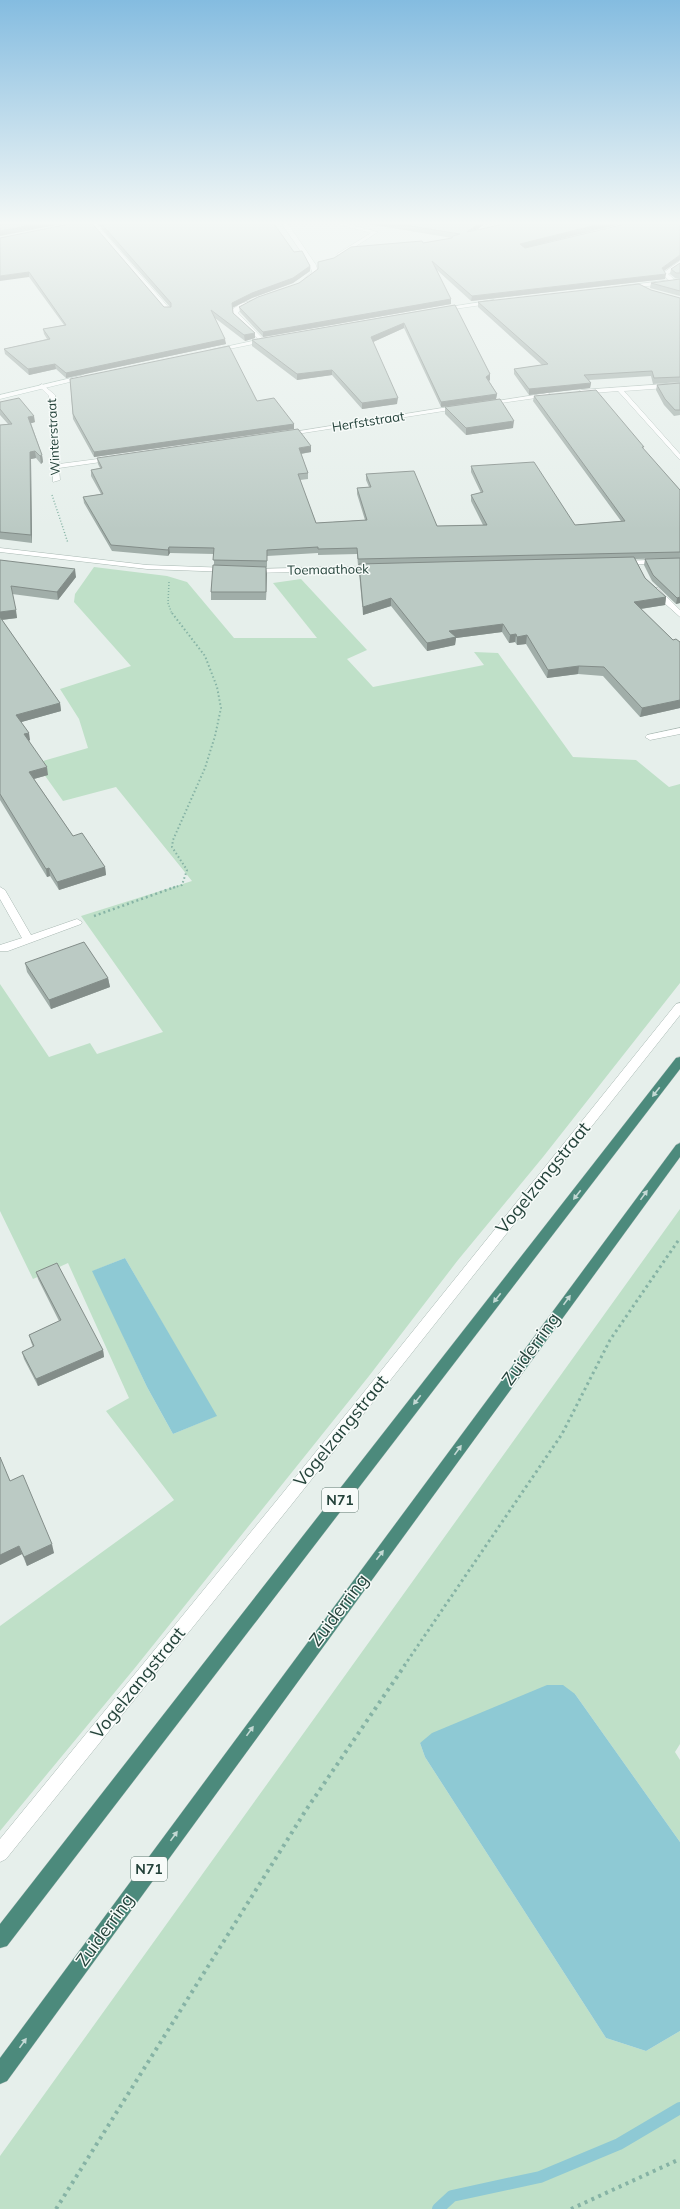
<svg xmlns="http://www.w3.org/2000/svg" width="680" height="2209" viewBox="0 0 680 2209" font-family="Mulish,sans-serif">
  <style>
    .green { fill: #bfe0c8; fill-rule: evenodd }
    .water { fill: #8ec9d4 }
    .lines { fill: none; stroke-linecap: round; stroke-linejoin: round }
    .stream { stroke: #8ec9d4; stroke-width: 12 }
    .minor-casing { stroke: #a8b8b2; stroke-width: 1 }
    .secondary-casing { stroke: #a4bbb3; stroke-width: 1 }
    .trunk-casing { stroke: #c2cac8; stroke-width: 1 }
    .path-far4 { stroke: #86b3a5; stroke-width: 1.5; stroke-dasharray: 1 2; stroke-linecap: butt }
    .path-far3 { stroke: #86b3a5; stroke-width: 2; stroke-dasharray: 1.5 2.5; stroke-linecap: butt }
    .path-far2 { stroke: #86b3a5; stroke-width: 2.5; stroke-dasharray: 2 3; stroke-linecap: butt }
    .path-far1 { stroke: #86b3a5; stroke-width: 3; stroke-dasharray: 2.5 3.5; stroke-linecap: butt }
    .path { stroke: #86b3a5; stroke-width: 4; stroke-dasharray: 3 4.5; stroke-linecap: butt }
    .minor { fill: #fff; fill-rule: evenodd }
    .secondary { fill: #fff; fill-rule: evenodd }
    .trunk { fill: #4c8a7c; fill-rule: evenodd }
    .wall { fill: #a1aea9 }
    .shaded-wall { fill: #838d89 }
    .building { fill: #bbcac4; stroke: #838d89 }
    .oneway { fill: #c4d9d4 }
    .labels { text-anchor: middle; stroke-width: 3; stroke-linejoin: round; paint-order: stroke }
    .far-street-label { font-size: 13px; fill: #24423a; stroke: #f7fbf9 }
    .shield { fill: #f7fbf9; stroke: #637a73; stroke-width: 1 }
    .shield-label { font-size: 14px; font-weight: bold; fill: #24423a }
    .near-street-label { font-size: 18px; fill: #24423a; stroke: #f7fbf9 }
  </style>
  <rect width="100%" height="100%" fill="#e6efeb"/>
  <!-- green -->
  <path class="green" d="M94 567 167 576 187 582 234 638H317L273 583 301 579 367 650 347 659 373 687 484 665 474 652 498 653 573 757 636 760 669 787 680 784V983L543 1157 458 1260 369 1376 134 1669 0 1831V1626L174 1500 106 1411 129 1398 68 1263 33 1279 0 1211V984L49 1057 90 1043 97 1054 163 1032 81 916 192 881 116 787 63 801 36 763 88 748 79 719 60 689 131 666 74 602 75 594ZM125 1258 216 1416 173 1434 147 1387 93 1271Z
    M680 1209V1744L675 1752 680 1760V1842L575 1694 420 1743 425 1757 606 2038 646 2051 680 2031V2209H0V2156Z"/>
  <!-- water -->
  <path class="water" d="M125 1258 217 1416 173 1434 147 1387 92 1271Z
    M547 1685H563L575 1694 680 1842V2031L646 2051 606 2038 425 1757 420 1743 432 1733Z"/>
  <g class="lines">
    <!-- stream -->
    <path class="stream" d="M438 2209 452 2196 540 2177 619 2144 680 2108"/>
    <!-- minor casing -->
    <g class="minor-casing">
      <path id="minor" d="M83 221H94L170 309V311H166L90 223 75 226 72 224Z
        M280 221H286L316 265 318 272 306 283 301 282 312 272 310 265Z
        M327 221H336L378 232 339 257 337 254 371 233Z
        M680 261V266L668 274 677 282 672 283 662 274Z
        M257 299 259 302 244 306 238 313 264 340 262 343 232 313 233 309 240 304Z
        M680 383V387L624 391 680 454V460L618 391 581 394 578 392 581 390Z
        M42 384 55 395 59 464 113 457 117 459 115 460 59 468 60 480 53 482 49 396 39 386Z
        M548 393 551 395 550 396 487 405 484 403Z
        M461 405 464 407 463 408 284 436 281 434Z
        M0 548 147 565 229 568 233 570 229 572 147 569 0 552Z
        M680 559V563L621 565 617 563 621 561Z
        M375 566H378V570L251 573 247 571 251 569Z
        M652 588H658L680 610V617L652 592Z
        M680 728V734L650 740 645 737 647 735Z
        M0 887 5 890 31 935 77 919 82 922 81 924 8 951H0V945L22 938 0 899Z
        M680 1003V1015L292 1504 6 1859 0 1862V1839L282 1494 676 1004Z"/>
    </g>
    <!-- secondary casing -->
    <g class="secondary-casing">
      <path id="secondary" d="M680 279V283L625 288 622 286Z
        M494 300 496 303 440 311 437 309Z
        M267 338 269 341 214 352 211 350Z
        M84 375 87 377 86 378 0 399V395Z"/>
    </g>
    <!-- trunk casing -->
    <g class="trunk-casing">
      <path id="trunk" d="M680 1057V1069L7 1946 0 1948V1924L676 1058Z
        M680 1143V1157L7 2081 0 2084V2058L676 1145Z"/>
    </g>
    <!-- path-far4 -->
    <path class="path-far4" d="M52 495 68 543
      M169 582 168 603 172 614"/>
    <!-- path-far3 -->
    <path class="path-far3" d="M172 613 205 656 217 687 221 708 215 736 205 768 173 840 172 847 187 870 182 885 172 888"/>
    <!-- path-far2 -->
    <path class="path-far2" d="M94 916 175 887"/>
    <!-- path-far1 -->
    <path class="path-far1" d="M404 1666 562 1434 610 1340 680 1238"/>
    <!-- path -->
    <path class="path" d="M56 2209 306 1810 405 1665
      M571 2209 680 2159"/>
    <!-- minor -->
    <use href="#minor" class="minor"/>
    <!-- secondary -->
    <use href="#secondary" class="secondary"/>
    <!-- trunk -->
    <use href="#trunk" class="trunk"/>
  </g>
  <!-- wall -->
  <path class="wall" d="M95 221H272L294 252 310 266V271L293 283 252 298 232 308 233 313 255 338 245 341 215 318 226 344 66 378 56 369 29 375 5 354 4 349 47 339 44 334 43 329 64 325 29 277 0 238 164 307H170Z
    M350 221H488L476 231 518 221H625L616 225 544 243 664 271 665 279 471 301 437 270 451 304 263 337 240 312 239 307 423 243 452 238Z
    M680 263V278H675L670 274 671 269Z
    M680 279V296L650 288 651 283Z
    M651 290 680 298V382L653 384 651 376 589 380 591 383 590 388 529 395 514 374V369L542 365 478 307V302Z
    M455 305 490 374V380L489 381 497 394 496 399 513 428 466 435 445 414V407H441L404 328 373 342 397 404 362 409 332 375 297 380 252 346V340Z
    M70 379 257 401 294 424V429L94 457 73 419Z
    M680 383V415L674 416 664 405 656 390 657 385Z
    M534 396 644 450 680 490V603L676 604 652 581 644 565 645 559 680 558 635 559 645 578 666 597 665 605 641 609 673 640 680 642V708L640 717 603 676 578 674 547 678 526 644 517 645 515 642 509 643 502 632 456 638 455 645 427 651 391 606 363 615 359 572V565H358L357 554 318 555V553L267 556V567H266V600H211V592L214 565V554L170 553 168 556 112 551 84 503 83 497 101 494 91 476V470L100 468 98 464 97 458 311 452 301 454 308 473V479L300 480 316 523 365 520 357 494V488L369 487 366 480V474L437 526 483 525 471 501V495L481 493 471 472V466L575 525 621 521 533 401Z
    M0 402 35 422 31 423 42 455 43 462 41 464 36 458 31 459 32 543 0 539V425L8 424 0 415Z
    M0 560 76 577 58 600 12 594 17 618 2 620 60 703 61 711 21 722 30 740 29 741 48 775 34 779 73 836 105 867 106 875 59 890 50 876 47 877 0 800Z
    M25 963 108 978 110 987 51 1009 27 972Z
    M36 1272 103 1350 104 1357 38 1386 24 1359 22 1352 33 1347 31 1342 29 1335 59 1321 38 1279Z
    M0 1457 10 1481 54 1553 27 1566 22 1554 0 1565Z"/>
  <!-- shaded-wall -->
  <path class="shaded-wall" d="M52 221H77L0 236V231Z
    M482 221H488L467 237V232Z
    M612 221H625L616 225 520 249V244Z
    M680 255V260L661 273 662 268Z
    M310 266V271L293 283 252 298 232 308V303L252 293Z
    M29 272V277L0 281V276Z
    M666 274 665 279 471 301 472 296Z
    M451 299V304L263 337V332Z
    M404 323V328L371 343V337Z
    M255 333V338L245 341 244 335Z
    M225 339 226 344 66 378V373Z
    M55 364 56 369 29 375 28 369Z
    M332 370V375L297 380V374Z
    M490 374V380L486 383V377Z
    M591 383 590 388 529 395V389Z
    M497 394 496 399 441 407V402Z
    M398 398 397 404 362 409V403Z
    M34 416 35 422 29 424 28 417Z
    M514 421 513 428 466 435V428Z
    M294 424V429L94 457V452Z
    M311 446V452L299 454V448Z
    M35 451 36 458 31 459 32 543 31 535 30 452Z
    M42 455 43 462 41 464 40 456Z
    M169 547 170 553 168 556V550Z
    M266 567 267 574 266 600Z
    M75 569 76 577 58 600 57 592Z
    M666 597 665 605 633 610 634 602Z
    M680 597V603L676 604 677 598Z
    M391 598V606L363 615V607Z
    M16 610 17 618 0 620V612Z
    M503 624 502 632 456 638 455 645 427 651V643L449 631Z
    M516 634 515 642 509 643 510 635Z
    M527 635 526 644 517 645V637Z
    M579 666 578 674 547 678 548 670Z
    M680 700V708L640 717 642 708Z
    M60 703 61 711 18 723 16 715Z
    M29 733 30 740 26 742 24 734Z
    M47 767 48 775 30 780 29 772Z
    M105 867 106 875 59 890 57 882Z
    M49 868 50 876 47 877 46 869Z
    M108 978 110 987 51 1009 49 1000Z
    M103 1350 104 1357 38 1386 36 1379Z
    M52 1544 54 1553 27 1566 24 1557Z
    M19 1546 22 1554 0 1565V1555Z"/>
  <!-- building -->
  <path class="building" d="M0 221H52L0 231Z
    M84 221H90L164 307H171V303L99 221H272L294 252 302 251 310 266 293 278 252 293 232 303 233 313 255 333 244 335 211 310 225 339 66 373 55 364 28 369 4 349 50 339 43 329 66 325 29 272 0 276V238Z
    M379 221H482L467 232 518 221H612L520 244 525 248 621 225 629 221H680V255L662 268 666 274 472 296 432 261 451 299 263 332 239 307 258 297 299 283 318 269V262L334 258 351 247 422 241 423 243 452 238 453 236 460 234Z
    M680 263V273H676L671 269Z
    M680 279V291L651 283Z
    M639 284 651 290 680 298V377L654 378 652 371 584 375 591 383 529 389 514 369 548 364 478 302Z
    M455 305 490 374 486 377 497 394 441 402 404 323 371 337 398 398 362 403 332 370 297 374 252 340Z
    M229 346 257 401 274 398 294 424 94 452 73 414 70 379Z
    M680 383V410H675L665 399 657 385Z
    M596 390 644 447H642L680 490V552L358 559 357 548 318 549V547L267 550V561L213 560 214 548 169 547 168 550 111 545 83 497 103 494 91 470 102 468 97 458 298 429 311 446 299 448 308 473 298 474 316 523 367 520 357 488 371 487 366 474 414 471 437 526 487 525 471 495 483 492 471 466 534 462 575 525 625 521 534 396Z
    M19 398 34 416 28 417 42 455 40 456 35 451 30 452 31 535 0 532V425L12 424 0 409V402Z
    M500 399 514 421 466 428 445 407Z
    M634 557 645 578 666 597 634 602 673 640 676 639 680 642V700L642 708 604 667 579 666 548 670 527 635 517 637 516 634 510 635 503 624 449 631 456 637 427 643 391 598 363 607 359 564Z
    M680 558V597L677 598 653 575 645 559Z
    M0 560 75 569 57 592 11 586 16 610 0 612Z
    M213 565 266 567V592H211Z
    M0 617 60 703 16 715 29 733 24 734 47 767 29 772 73 836 82 833 105 867 57 882 49 868 46 869 0 794Z
    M84 942 108 978 49 1000 25 963Z
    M57 1263 103 1350 36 1379 22 1352 34 1346 29 1335 61 1320 36 1272Z
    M0 1457 10 1481 23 1475 52 1544 24 1557 19 1546 0 1555Z"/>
  <!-- one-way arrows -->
  <defs><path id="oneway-solid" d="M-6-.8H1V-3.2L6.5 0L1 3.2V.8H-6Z"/></defs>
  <g class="oneway">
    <use href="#oneway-solid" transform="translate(656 1092) rotate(128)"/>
    <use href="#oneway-solid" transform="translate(577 1195) rotate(128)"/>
    <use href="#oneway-solid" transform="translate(644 1195) rotate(-54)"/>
    <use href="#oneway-solid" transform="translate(497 1298) rotate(128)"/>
    <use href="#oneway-solid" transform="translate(567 1300) rotate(-54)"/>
    <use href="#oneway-solid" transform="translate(417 1400) rotate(128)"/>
    <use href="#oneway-solid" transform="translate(458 1450) rotate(-54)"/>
    <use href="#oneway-solid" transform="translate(380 1555) rotate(-53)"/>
    <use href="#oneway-solid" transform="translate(250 1731) rotate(-54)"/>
    <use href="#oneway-solid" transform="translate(174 1836) rotate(-54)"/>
    <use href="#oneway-solid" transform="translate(23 2043) rotate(-54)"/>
  </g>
  <!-- sky -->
  <linearGradient id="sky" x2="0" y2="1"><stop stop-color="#84bce0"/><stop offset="0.42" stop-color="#f4f8f6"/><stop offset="1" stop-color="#f4f8f6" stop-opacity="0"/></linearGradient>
  <rect width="680" height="530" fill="url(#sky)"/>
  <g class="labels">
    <!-- far-street labels -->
    <g class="far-street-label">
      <text transform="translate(368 421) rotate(-9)" y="5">Herfststraat</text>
      <text transform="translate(53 437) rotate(-93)" y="5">Winterstraat</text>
      <text transform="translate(328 569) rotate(-1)" y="5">Toemaathoek</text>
    </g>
    <!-- shield labels -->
    <g class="shield">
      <rect x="322" y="1488" width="36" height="24" rx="3"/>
      <rect x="131" y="1857" width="36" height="24" rx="3"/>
    </g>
    <g class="shield-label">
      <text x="340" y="1505">N71</text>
      <text x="149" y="1874">N71</text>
    </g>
    <!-- near-street labels -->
    <g class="near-street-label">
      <text transform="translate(543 1178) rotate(-51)" y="6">Vogelzangstraat</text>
      <text transform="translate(531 1349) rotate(-54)" y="6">Zuiderring</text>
      <text transform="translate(341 1431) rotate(-51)" y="6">Vogelzangstraat</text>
      <text transform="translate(339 1610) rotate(-53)" y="6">Zuiderring</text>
      <text transform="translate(138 1683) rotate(-51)" y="6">Vogelzangstraat</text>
      <text transform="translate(105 1930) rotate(-54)" y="6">Zuiderring</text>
    </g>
  </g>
</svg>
